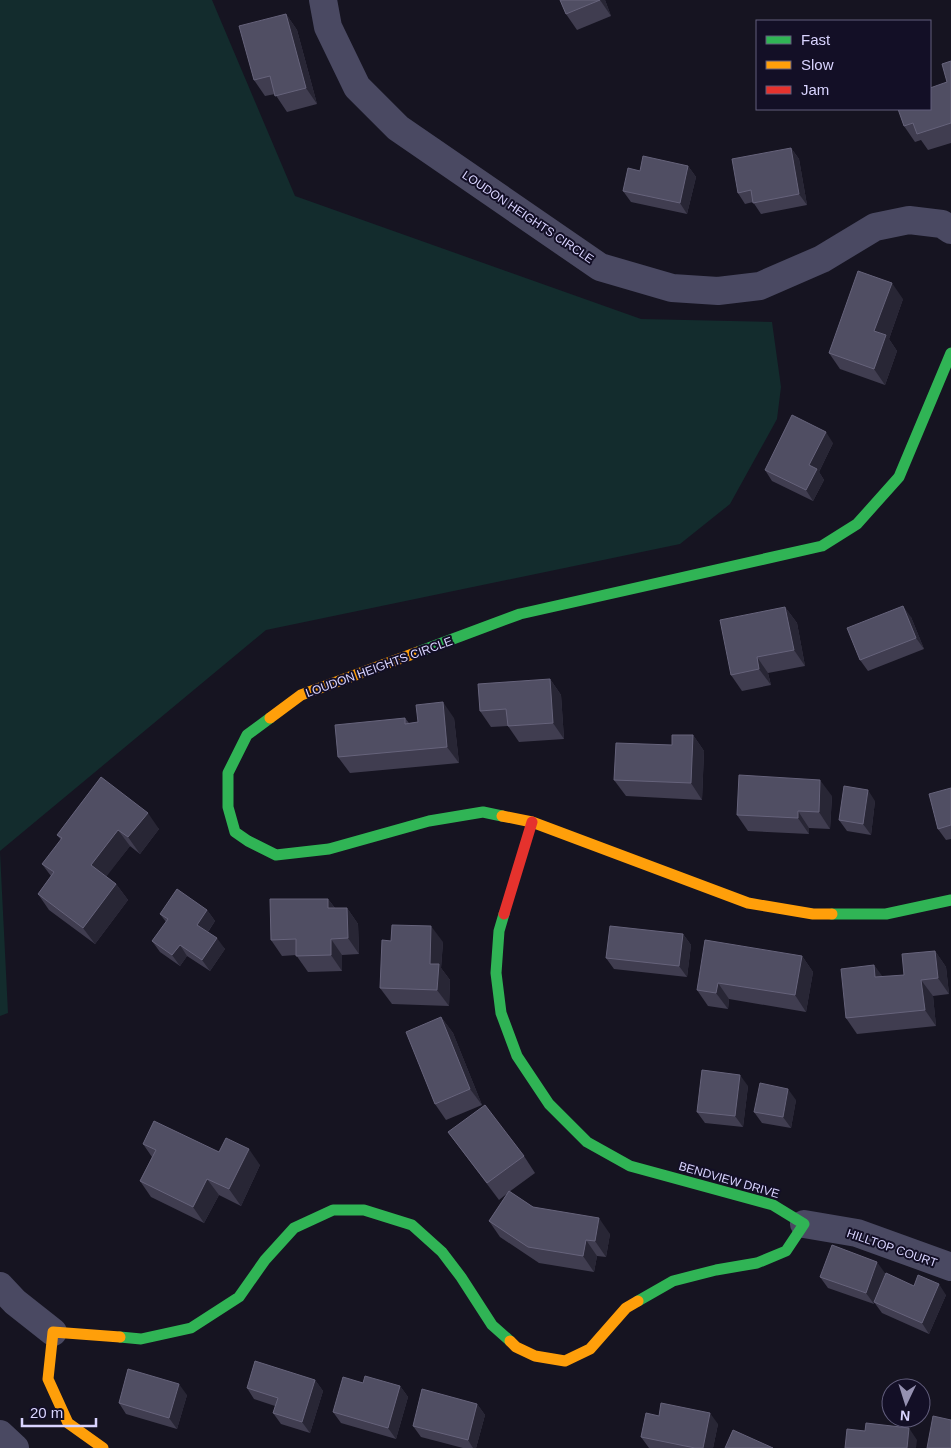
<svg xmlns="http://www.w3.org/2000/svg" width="951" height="1448" viewBox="0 0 951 1448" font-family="Helvetica,sans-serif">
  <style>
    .green { fill: #132c2d }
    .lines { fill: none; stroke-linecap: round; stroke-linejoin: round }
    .street { stroke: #4a4962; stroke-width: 28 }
    .fast { stroke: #30b455; stroke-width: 11 }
    .slow { stroke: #ff9f0a; stroke-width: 11 }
    .jam { stroke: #e5322d; stroke-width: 11 }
    .wall { fill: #403d50 }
    .shaded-wall { fill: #282635 }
    .building { fill: #504e63; stroke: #66637b }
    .labels { text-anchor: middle; stroke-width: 4; stroke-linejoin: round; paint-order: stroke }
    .street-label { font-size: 12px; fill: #d9d4ff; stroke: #130f26 }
  </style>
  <rect width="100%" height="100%" fill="#161421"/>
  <!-- green -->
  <path class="green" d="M0 0H212L295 196 641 319 772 322 781 387 777 419 730 504 680 544 266 630 0 851Z
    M0 852 8 1013 0 1016Z"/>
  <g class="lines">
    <!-- street -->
    <path class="street" d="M323 0 328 27 357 87 398 128 600 267 672 288 718 291 760 286 822 259 875 227 909 220 942 224 951 230
      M804 1224 857 1233 951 1267
      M0 1286 15 1302 53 1332
      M0 1434 15 1448"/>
    <!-- fast -->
    <path class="fast" d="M418 652 520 614 822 546 857 524 899 477 951 353
      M270 718 247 735 228 773V807L235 832 248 841 276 855 329 849 429 821 483 812 502 816
      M504 914 499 931 496 973 501 1013 517 1056 549 1104 587 1142 630 1166 773 1205 804 1224 786 1251 757 1263 716 1270 673 1281 638 1301
      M832 914H886L951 900
      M120 1337 141 1339 191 1328 239 1297 265 1260 294 1228 333 1210H364L412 1225 442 1252 461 1277 492 1325 510 1341"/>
    <!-- slow -->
    <path class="slow" d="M270 718 301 695 418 652
      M502 816 532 822 748 903 813 914H832
      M510 1341 516 1347 535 1356 565 1361 590 1349 626 1308 638 1301
      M103 1448 68 1423 48 1379 53 1332 120 1337"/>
    <!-- jam -->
    <path class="jam" d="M504 914 532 822"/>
  </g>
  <!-- wall -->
  <path class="wall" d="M560 0H605L611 16 577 30 566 14Z
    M286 14 297 30 317 104 287 112 275 94 265 96 254 80Z
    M951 61V143L928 150 921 140 915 142 904 126 947 82Z
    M791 148 799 159 807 205 761 214 753 202 745 204 738 193Z
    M688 166 696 177 687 214 631 202 623 191 640 171Z
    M903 299 889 339 897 351 885 385 840 369 829 353Z
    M833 443 819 472 824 480 813 501 772 481 765 470Z
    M785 607 797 623 805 666 768 673 771 685 742 691 731 675Z
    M911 617 924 649 868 671 860 660Z
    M550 679 561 695 564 739 519 742 508 726 491 727 480 711Z
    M405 718 409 723 454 718 459 763 350 773 338 757Z
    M693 735 704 751 702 800 626 796 614 780 672 745Z
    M101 777 159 829 140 854 130 846 106 876 116 884 128 900 95 944 49 910 38 894 51 876 42 864 61 840 57 835Z
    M951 788V839L946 840 938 829Z
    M832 796 830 829 809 828V834L748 831 737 815Z
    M875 801 871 835 847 831 839 820Z
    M328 899 335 908H347L358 924 359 954 342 955V971L308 972 296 955 282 956 271 940Z
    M207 910 215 921 208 932 225 949 210 971 187 956 180 966 160 952 152 941 166 922 160 914Z
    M683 934 691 945 687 977 614 969 606 958Z
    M443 942 441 968 450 980 449 1006 392 1004 380 988Z
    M935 951 946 967 949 994 933 996 936 1026 857 1034 846 1018 874 965 882 977 904 975Z
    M802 956 813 972 806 1012 729 999 728 1009 708 1006 697 990Z
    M441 1017 453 1033 482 1105 446 1120 435 1104Z
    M748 1086 743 1127 705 1123 697 1112Z
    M796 1100 791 1128 762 1123 754 1112Z
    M448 1132 524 1156 535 1173 509 1192 533 1207 610 1234 606 1257 597 1256 594 1272 539 1263 500 1237 489 1221 509 1192 499 1200Z
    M143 1144 219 1152 260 1165 241 1206 219 1195 204 1223 151 1197 140 1181 152 1157Z
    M885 1273 878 1293 914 1286 946 1295 929 1334 882 1313 874 1302V1304L828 1288 820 1277Z
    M315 1380 323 1391 310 1433 281 1424 273 1413 275 1406 254 1399 247 1388Z
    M363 1383 400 1386 408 1397 396 1439 341 1423 333 1412Z
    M187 1395 177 1429 126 1414 119 1403Z
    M477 1404 485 1415 476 1448H463L421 1437 413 1426Z
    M659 1416 718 1424 713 1448H649L641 1437Z"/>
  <!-- shaded-wall -->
  <path class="shaded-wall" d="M600 0H605L611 16Z
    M286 14 297 30 317 104 306 88Z
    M791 148 799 159 807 205 799 194Z
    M688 166 696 177 687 214 680 203Z
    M892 283 903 299 889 339 897 351 885 385 874 369V331Z
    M826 432 833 443 819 472 824 480 813 501 806 490 809 465Z
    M903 606 911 617 924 649 916 638Z
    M785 607 797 623 805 666 794 650Z
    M757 657 768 673 771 685 759 669Z
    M550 679 561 695 564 739 553 723Z
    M443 702 454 718 459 763 447 747Z
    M693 735 704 751 702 800 691 783Z
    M820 780 832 796 830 829 819 812Z
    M868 790 875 801 871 835 863 824Z
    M798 811 809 828V834L798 818Z
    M148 813 159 829 140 854 128 837Z
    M118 830 130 846 103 881 91 865Z
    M116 884 128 900 95 944 83 928Z
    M328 899 340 915 328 908Z
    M347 908 358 924 359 954 348 938Z
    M207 910 215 921 205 936 197 925Z
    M431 926 443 942 441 968 450 980 449 1006 437 990 430 964Z
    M683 934 691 945 687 977 679 966Z
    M217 938 225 949 210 971 202 960Z
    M331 939 342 955V971L331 955Z
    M180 945 187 956 180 966 172 955Z
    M935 951 946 967 949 994 938 978Z
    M802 956 813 972 806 1012 795 995Z
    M874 965 886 981 875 977Z
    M921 980 933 996 936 1026 925 1010Z
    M718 983 729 999 728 1009 716 993Z
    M441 1017 453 1033 482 1105 470 1089Z
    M740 1075 748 1086 743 1127 735 1116Z
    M788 1089 796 1100 791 1128 783 1117Z
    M249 1149 260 1165 241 1206 229 1189Z
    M207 1179 219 1195 204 1223 193 1207Z
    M599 1218 610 1234 606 1257 595 1241Z
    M586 1240 597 1256 594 1272 583 1256Z
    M877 1262 885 1273 874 1304 866 1293Z
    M939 1284 946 1295 929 1334 922 1323Z
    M315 1380 323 1391 310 1433 302 1422Z
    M179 1384 187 1395 177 1429 169 1418Z
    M400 1386 408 1397 396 1439 388 1428Z
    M477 1404 485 1415 476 1448H473L468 1440Z
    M710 1413 718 1424 713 1448H703Z
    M909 1428 917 1440 916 1448H907Z"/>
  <!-- building -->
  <path class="building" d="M560 0H600L566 14Z
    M286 14 306 88 275 96 270 76 254 80 239 26Z
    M951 61V123L917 134 913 123 904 126 898 109H930V88L947 82 942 64Z
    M791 148 799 194 753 203 751 190 738 193 732 159Z
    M643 156 688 166 680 203 623 191 628 168 640 171Z
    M858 271 892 283 874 331 886 335 874 369 829 353Z
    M792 415 826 432 809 465 817 469 806 490 765 470Z
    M903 606 916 638 860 660 847 628Z
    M785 607 794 650 757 657 759 669 731 675 720 620Z
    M550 679 553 723 508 726 506 709 480 711 478 684Z
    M443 702 447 747 338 757 335 725 405 718V724L418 722 416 705Z
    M672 735H693L691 783 614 780 616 743 672 745Z
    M739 775 820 780 819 812 798 811V818L737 815Z
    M101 777 148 813 128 837 118 830 91 865 116 884 83 928 38 894 54 872 42 864 62 838 57 835Z
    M844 786 868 790 863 824 839 820Z
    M951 788V825L938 829 929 794Z
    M177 889 207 910 197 925 217 938 202 960 180 945 172 955 152 941 168 919 160 914Z
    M270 899H328V908H347L348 938 331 939V955L296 956V939L271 940Z
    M392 925 431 926 430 964H439L437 990 380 988 382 940 391 941Z
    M610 926 683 934 679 966 606 958Z
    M705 940 802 956 795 995 718 983 716 993 697 990Z
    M935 951 938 978 921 980 925 1010 846 1018 841 969 874 965 875 977 904 975 902 954Z
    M441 1017 470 1089 435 1104 406 1032Z
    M702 1070 740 1075 735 1116 697 1112Z
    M760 1083 788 1089 783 1117 754 1112Z
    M485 1105 524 1156 487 1183 448 1132Z
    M154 1121 219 1152 226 1138 249 1149 229 1189 207 1179 193 1207 140 1181 156 1150 143 1144Z
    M509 1191 533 1207 599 1218 595 1241 586 1240 583 1256 528 1247 489 1221Z
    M832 1245 877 1262 866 1293 820 1277Z
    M886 1273 914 1286 918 1275 939 1284 922 1323 874 1302Z
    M255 1361 315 1380 302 1422 273 1413 278 1398 247 1388Z
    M128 1369 179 1384 169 1418 119 1403Z
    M365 1376 400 1386 388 1428 333 1412 343 1377 363 1383Z
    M422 1389 477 1404 468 1440 413 1426Z
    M661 1403 710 1413 703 1448H695L641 1437 646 1413 659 1416Z
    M933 1416 951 1420V1448H927Z
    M866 1423 909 1428 907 1448H845L847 1429 865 1431Z
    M733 1430 773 1448H725Z"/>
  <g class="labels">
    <!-- street labels -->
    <g class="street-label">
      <text transform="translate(528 217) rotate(34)" y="4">LOUDON HEIGHTS CIRCLE</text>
      <text transform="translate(379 667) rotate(-20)" y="4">LOUDON HEIGHTS CIRCLE</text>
      <text transform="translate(729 1180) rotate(16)" y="4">BENDVIEW DRIVE</text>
      <text transform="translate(892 1248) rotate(19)" y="4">HILLTOP COURT</text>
    </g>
  </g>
  <!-- legend -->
  <rect x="756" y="20" width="175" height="90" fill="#130f26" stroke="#625e7d"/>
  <rect x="766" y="36" width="25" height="8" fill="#30b455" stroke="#625e7d"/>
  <text x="801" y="45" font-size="15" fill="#d9d4ff">Fast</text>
  <rect x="766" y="61" width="25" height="8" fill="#ff9f0a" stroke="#625e7d"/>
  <text x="801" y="70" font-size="15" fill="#d9d4ff">Slow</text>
  <rect x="766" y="86" width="25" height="8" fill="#e5322d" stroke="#625e7d"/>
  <text x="801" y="95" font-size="15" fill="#d9d4ff">Jam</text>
  <!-- north arrow -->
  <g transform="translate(906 1403) rotate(184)"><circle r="24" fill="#130f26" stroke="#625e7d"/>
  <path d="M0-4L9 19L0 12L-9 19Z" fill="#9591b1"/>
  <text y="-8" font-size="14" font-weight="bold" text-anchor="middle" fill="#d9d4ff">N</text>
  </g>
  <!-- scale -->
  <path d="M22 1418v8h74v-8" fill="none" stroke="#d9d4ff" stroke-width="2.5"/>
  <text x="30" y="1418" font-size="15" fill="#d9d4ff" stroke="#130f26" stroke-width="4" paint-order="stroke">20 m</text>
</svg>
